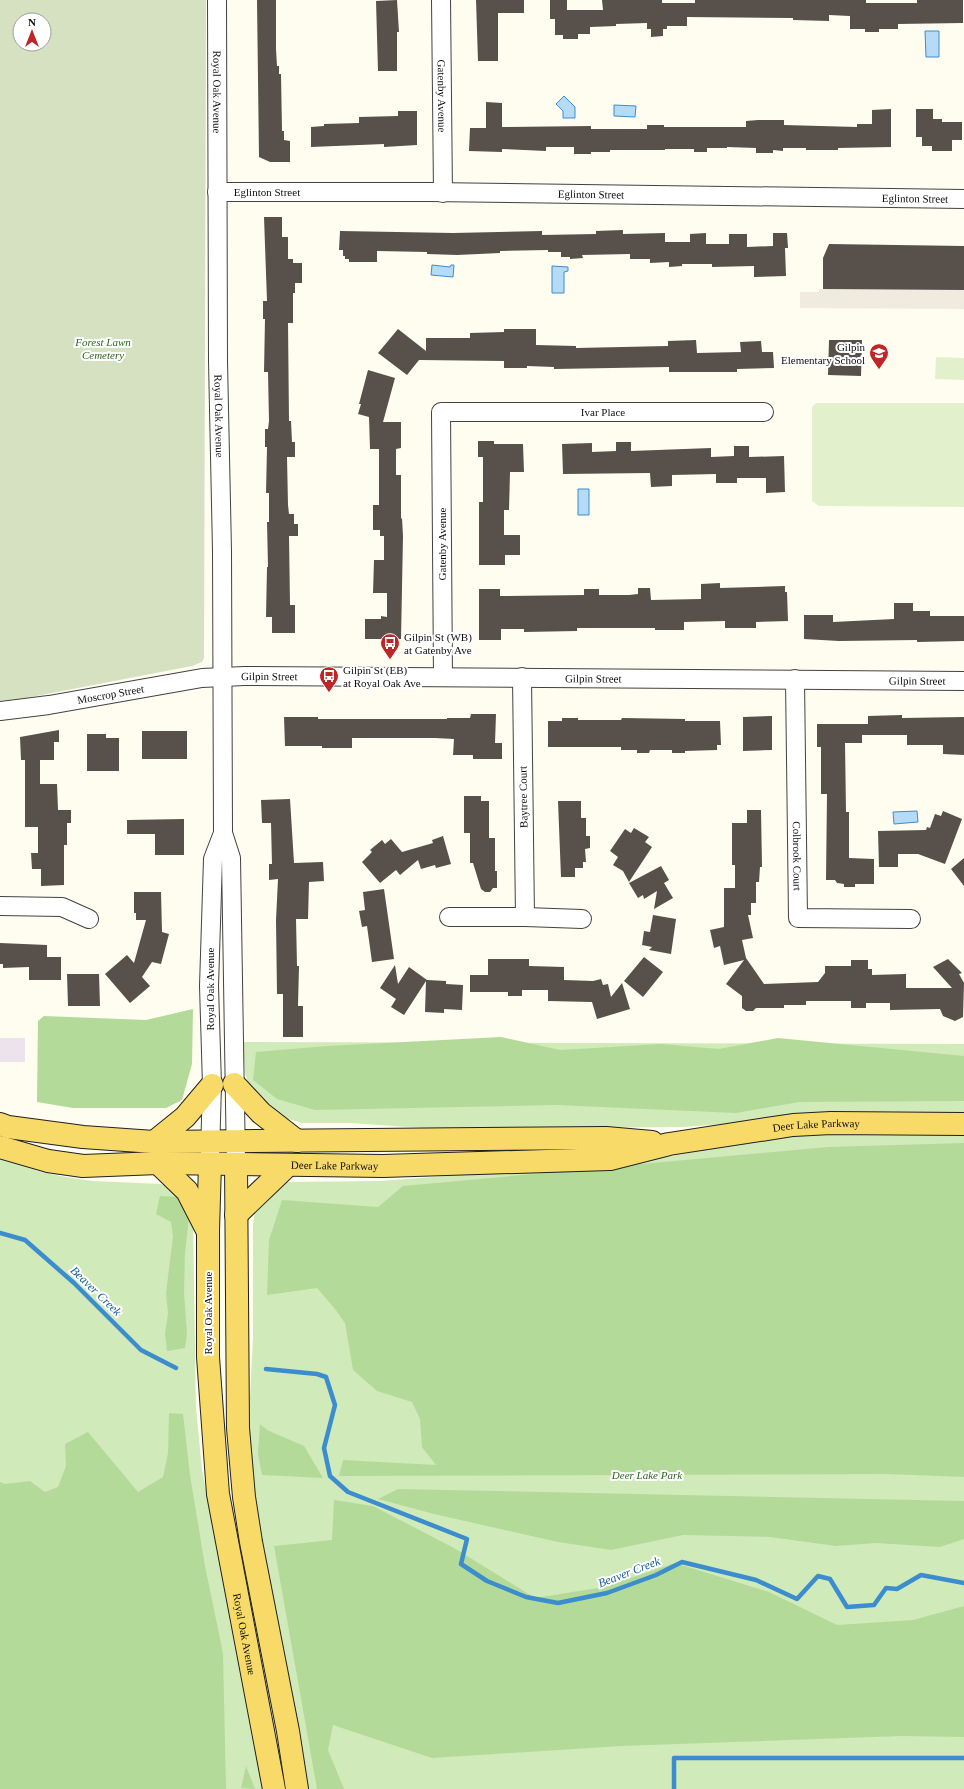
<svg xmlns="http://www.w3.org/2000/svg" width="964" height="1789" viewBox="0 0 964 1789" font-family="Georgia,serif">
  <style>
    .industrial { fill: #ece3ed }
    .green { fill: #d1eaba }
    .forest { fill: #b4da99 }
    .cemetery { fill: #d5e1c1; fill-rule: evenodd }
    .pitch { fill: #e2f1cc }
    .plaza { fill: #efecdf }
    .water { fill: #b5dbf6; stroke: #3c8dcd }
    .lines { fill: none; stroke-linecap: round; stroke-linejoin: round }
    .stream { stroke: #3c8dcd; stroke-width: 4.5 }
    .building { fill: #57504b }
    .minor-casing { stroke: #424242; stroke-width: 20 }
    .major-casing { stroke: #202020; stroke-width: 24 }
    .minor { stroke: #fff; stroke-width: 18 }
    .major { stroke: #f8da68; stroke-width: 22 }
    .labels { text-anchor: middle; stroke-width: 4; stroke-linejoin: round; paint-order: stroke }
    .street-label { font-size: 11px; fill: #0f0f0f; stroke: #fff }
    .park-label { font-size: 11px; font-style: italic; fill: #2b671e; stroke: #fff }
    .poi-label { font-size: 11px; fill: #0f0f0f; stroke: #fff; text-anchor: start }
    .water-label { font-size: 12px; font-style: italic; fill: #175fa1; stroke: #fff }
  </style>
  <rect width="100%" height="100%" fill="#fffdf0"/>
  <!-- industrial -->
  <path class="industrial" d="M0 1038H25V1062H0Z"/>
  <!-- green -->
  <path class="green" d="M243 1042 964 1044V1114L739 1123 683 1127 437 1129 350 1123H302L279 1116 249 1087 245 1073Z
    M833 1132 964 1134V1789H306L256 1521 248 1436 253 1338V1224L256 1206 282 1183 288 1182 380 1181 608 1164 648 1160 775 1138Z
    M0 1158 41 1172 66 1177 92 1181 161 1184 174 1190 193 1222 196 1408 202 1470 260 1766 263 1789H0Z"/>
  <!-- forest -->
  <path class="forest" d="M193 1009 192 1064 182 1100 166 1108H73L37 1102 38 1021 44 1016 146 1020Z
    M501 1037 560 1050 661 1044 719 1049 778 1038 964 1056V1101L799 1102 736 1113 556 1105 315 1110 277 1099 253 1080 256 1052 327 1046Z
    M964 1143V1477L887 1474 339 1476 343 1460 436 1465 422 1447 420 1419 412 1402 377 1391 353 1370 345 1323 335 1309 317 1288 267 1295 269 1240 282 1200 378 1207 403 1186 828 1147Z
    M160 1196 179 1197 189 1217 185 1253 184 1293 187 1334 185 1348 167 1351 165 1333 168 1314 166 1293 173 1237 171 1222 156 1214Z
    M169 1413 183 1414 190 1475 205 1566 223 1653 226 1789H0V1482L5 1484 30 1481 45 1492 58 1487 66 1466 65 1444 88 1432 138 1492 163 1477 168 1453Z
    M260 1424 267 1430 304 1446 323 1478 262 1475 258 1454Z
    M398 1489 964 1501V1539L940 1547 876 1543 836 1546 770 1537 683 1535 611 1550 558 1542 434 1514 378 1499Z
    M334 1500 373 1506 454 1548 535 1598 604 1587 675 1563 769 1592 837 1625 913 1620 964 1606V1737L902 1736 621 1746 432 1758 333 1725 328 1750 344 1789H317L274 1546 332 1540Z
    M246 1766 255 1789 241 1788Z"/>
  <!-- cemetery -->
  <path class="cemetery" d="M0 0H206L204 658 202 662 192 666 26 698 0 701ZM20 20H44V44H20Z"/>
  <!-- pitch -->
  <path class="pitch" d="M936 357 964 358V380L935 379Z
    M816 403H964V507L819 506 812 501V407Z"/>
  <!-- plaza -->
  <path class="plaza" d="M819 289 964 290V309L800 308V292H819Z"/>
  <!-- water -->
  <path class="water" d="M925 31H939V57H926Z
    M564 96 575 107V118H563V111L556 104Z
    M614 105 636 106 635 117 614 116Z
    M432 265 450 267 451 265H454L453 277 431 275Z
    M552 266 568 267V271L564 272V293H552Z
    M578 489H589V515H578Z
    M917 811 918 822 894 824 893 812Z"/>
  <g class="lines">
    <!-- stream -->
    <path class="stream" d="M0 1233 25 1240 74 1283 141 1350 176 1368
      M266 1369 317 1374 326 1377 335 1405 324 1448 330 1476 348 1492 467 1539 461 1564 487 1581 526 1597 558 1603 607 1593 656 1575 682 1562 756 1580 797 1599 818 1576 830 1579 847 1607 874 1605 886 1588 897 1589 921 1575 964 1583
      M674 1789V1758H964"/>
  </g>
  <!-- building -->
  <path class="building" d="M257 0H276V49L277 66H279V74H281L282 131H284V140L290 141V162H270L259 157Z
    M397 0 399 32H397V71H378L376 1Z
    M476 0H524V13H498V61H478Z
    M550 0H567V10H603L602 0H662V3H695V0H866V3H917V0H963V23L898 24V29H879V32H865V29H850V16L829 15V21L793 20V18L687 17V26H667V29H663V36L651 37V29H647V23L616 24V26L590 27V34H578V39H563V35H555V19H550Z
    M486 102 502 103V127L591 126V129H647V125H664V127H746V121L758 120H784V125L857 127V124H872V110L891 109V147L838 148V150H806V148H783V151L773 150V153H756V148L727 147V148H707V152H694V149H665V150H610V152H591V154H574V147H546V151L502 149V152L469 151 470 128H486Z
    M916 109H933V119H942V122H962V140H952V151H932V146H922V137H916Z
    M398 111H417V145L384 147V144L311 147V127L324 126V124L359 123V117L398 116Z
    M264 217H282V237H288V259H293V263H302V283H295V293H293V323H288L289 421H291L292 442H295V457H287L288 505 289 514H294V524H298V536H289L290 605H295V633H272V617H266L267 567H268L267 522H269V493H266L267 447H265V429H268L269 421 268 372H264L265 319H263V301H267Z
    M623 230V234L665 233V242H690V234L706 233V244H729V234H747V247L773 246V233H787L788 248H785L786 276 754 277V266L712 267V264H682V266L669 267V262L650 263V259H630V254L582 255 583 258 570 259V257H561V252H548V250L500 251V253L457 255 427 254V252L377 251V262H349V259H345V256H343V250H339L340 231 453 233 542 231V235L596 234V231Z
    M829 244 964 246V290L823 289V258Z
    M398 329 426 351V338H470V333L504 332V329H536V345L576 346V348L668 346V341L696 340 697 353 741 352 740 342 761 341 762 352H773L774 368 737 369V372H669V367L554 369V367L527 366V368H504V361L419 360 407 375 378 353Z
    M829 340H862L861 376 828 375Z
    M368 370 395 378 383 422H401V448L396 449V475H401V519L402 518 403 536 401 639H365V619H381V616L387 617V593H373L374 560H384V536H380V530H373V505H379V449H370L369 417 358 414 361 404H359Z
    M478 441H494V444H523L524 472H510L509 510H504V535H520V555H505V565H479V502H483V457H478Z
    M616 442H631V451L711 448V457L734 456V446H749V457L784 456 785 492 766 493V478H737V483H716V474L672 475V486L651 487 650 473 563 474 562 444 592 443V452L616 451Z
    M720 583V588L785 586V592H787L788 621 756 622V628H725V621L684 622V630H655V628H577V631L524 632V629H501V640H479V589H500V596L584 595V589H599V595H629L638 594V588H650L651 600 701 599V584Z
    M894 603H913V611H930V616H964V641L917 642V640L839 641 804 639V615H833V622L894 619Z
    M471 714H496L495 743H502V759H473V755H453L454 739 435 738H352V748H322V746H285L284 717H318V719H447V718H470Z
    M902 715V718L964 717V755L943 754V745H907V735H862V743H845L846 812H849V858L874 859V884H855V887H844V884L837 883 835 880H826L827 794H821V747H817V724H868V716Z
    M772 716V750L743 751V717Z
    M562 718H578V720H621L622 718 685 719V721H720L721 745H717V750L685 751V753H672V750H650L649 753H637V750H621V747H548V721H562Z
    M59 730V742H54V760H40V784H57L58 810H71V823H67V845H64V885L41 886V869H32L31 853H38V827H25V760H21L20 737Z
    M142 731H187V759H142Z
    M87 734H106V738H119V771H87Z
    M464 796H481V801H489V838H495V871H497V888H493L490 892H485L481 889 473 863H470V833H464Z
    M290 799 294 863 323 862 324 881 309 882 308 919H296L297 966H299L298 1006H303V1037H283V994H277L276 920 278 879 269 880V864H272L271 823H262L261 800Z
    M558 801H581V818H586V836H590V848L585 849 586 862H583V868H575V877H561Z
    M747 810H761L762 867H760L759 882H756V903H751V915H748L753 938 742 940 746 958 764 984 818 982 825 973V966H851V960H868V969H872V975L906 974V988H952L933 967 948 959 962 973 959 974 964 983 963 1017 955 1021 943 1016 940 1009 890 1010V1003H866V1008H851V1001H806V1005H784V1008H756L753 1011H746L742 1008V996L726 984 744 960 724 965 720 946 714 948 710 930 724 927V888H735V865H732V823H747Z
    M943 811 962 819 945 864 918 854H898V867H879L878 831 926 830 927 827 930 828 935 814 941 816Z
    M184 819V855H155V834H127V820Z
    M634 828 649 837 645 842 652 847 629 882 623 871 613 865 618 857 610 851 625 829 631 833Z
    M443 836 451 864 436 868 435 865 421 869 418 860 400 875 396 870 380 883 362 862 372 852 370 850 382 840 385 844 391 839 402 852 433 843 432 840Z
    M964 858V886L951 869Z
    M661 866 669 880 664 883 673 898 654 909 657 891 644 899 643 895 638 898 629 883Z
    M384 889 394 959 372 962 367 926 362 927 359 911 365 910 363 892Z
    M134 892H161L162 932 169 934 161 964 152 962 142 977 150 986 130 1003 105 974 127 955 134 963 146 920H136V913H134Z
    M653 915 676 919 671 954 649 950 652 947 642 945 644 931 650 932Z
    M0 943 47 945V957H61V980H29V967L3 968V964H0Z
    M644 957 663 972 643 997 624 981Z
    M488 959H529V966L564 967V980L593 981 601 979 603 985 608 984 611 997 622 983 630 1009 597 1019 592 1002 548 1001V990H522V996H508V992H470V975H488Z
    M395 965 398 984 409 967 427 980 446 981V984L463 985 462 1010 444 1009V1013L425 1012 426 981 404 1015 391 1007 396 999 380 988Z
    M67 974H99L100 1006H68Z"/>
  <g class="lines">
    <!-- minor casing -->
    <g class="minor-casing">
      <g id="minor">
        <path id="s1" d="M217 0 218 361 222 551 223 833 231 858 236 1164"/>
        <path id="s2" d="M441 0 443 193"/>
        <path id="s3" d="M217 192H429L964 199"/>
        <path id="s4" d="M443 677 441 412H764"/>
        <path id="s5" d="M795 679 798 918 911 919"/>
        <path id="s6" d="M0 711 49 705 202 678 244 676 964 681"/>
        <path d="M0 906 62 907 89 919"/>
        <path d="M449 917H525L522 677"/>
        <path d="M525 917 582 919"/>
        <path d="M210 1154 212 1085 209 986 213 859 223 833"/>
      </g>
    </g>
    <!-- major casing -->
    <g class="major-casing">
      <g id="major">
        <path d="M234 1084 261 1113 297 1141"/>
        <path d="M0 1124 8 1127 83 1137 154 1142 606 1138 652 1142"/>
        <path d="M154 1142 185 1117 212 1085"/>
        <path id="s7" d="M0 1147 48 1161 83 1166 158 1163 383 1166 610 1159 669 1144 793 1125 831 1123 964 1124"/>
        <path d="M158 1163 187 1191 207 1230"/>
        <path id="s8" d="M210 1164 208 1231V1357L218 1494 274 1789"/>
        <path d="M236 1164 238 1428 244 1497 251 1542 288 1731 297 1789"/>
        <path d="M236 1215 288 1165"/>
      </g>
    </g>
    <!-- minor -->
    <use href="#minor" class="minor"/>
    <!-- major -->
    <use href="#major" class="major"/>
  </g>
  <!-- icons -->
  <defs>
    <g id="school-pin" transform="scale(1)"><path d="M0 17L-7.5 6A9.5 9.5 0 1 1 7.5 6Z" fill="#bf2628" stroke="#fff"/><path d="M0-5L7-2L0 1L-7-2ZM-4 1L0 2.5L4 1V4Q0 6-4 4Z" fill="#fff"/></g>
    <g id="bus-pin" transform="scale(1)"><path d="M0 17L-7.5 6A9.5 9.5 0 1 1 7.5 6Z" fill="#bf2628" stroke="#fff"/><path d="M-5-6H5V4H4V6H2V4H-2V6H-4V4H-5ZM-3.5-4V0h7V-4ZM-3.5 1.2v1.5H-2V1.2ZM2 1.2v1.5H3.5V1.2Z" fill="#fff"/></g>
  </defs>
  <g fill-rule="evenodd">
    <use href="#school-pin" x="879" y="353"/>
    <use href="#bus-pin" x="390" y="643"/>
    <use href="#bus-pin" x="329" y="676"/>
  </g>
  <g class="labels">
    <!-- street labels -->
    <g class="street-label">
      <text dy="4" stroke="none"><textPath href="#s1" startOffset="92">Royal Oak Avenue</textPath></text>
      <text dy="4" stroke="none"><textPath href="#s2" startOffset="96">Gatenby Avenue</textPath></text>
      <text dy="4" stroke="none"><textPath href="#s3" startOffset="50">Eglinton Street</textPath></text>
      <text dy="4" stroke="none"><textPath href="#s3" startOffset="374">Eglinton Street</textPath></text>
      <text dy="4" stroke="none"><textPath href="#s3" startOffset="698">Eglinton Street</textPath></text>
      <text dy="4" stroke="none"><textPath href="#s4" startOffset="427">Ivar Place</textPath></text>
      <text dy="4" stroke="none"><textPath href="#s1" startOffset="416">Royal Oak Avenue</textPath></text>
      <text transform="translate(442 544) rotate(-90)" y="4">Gatenby Avenue</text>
      <text dy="4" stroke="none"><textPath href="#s6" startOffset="272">Gilpin Street</textPath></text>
      <text dy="4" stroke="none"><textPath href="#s6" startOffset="596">Gilpin Street</textPath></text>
      <text dy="4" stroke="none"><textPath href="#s6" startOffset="920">Gilpin Street</textPath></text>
      <text dy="4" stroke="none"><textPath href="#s6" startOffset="112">Moscrop Street</textPath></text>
      <text transform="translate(523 797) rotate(-91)" y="4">Baytree Court</text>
      <text dy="4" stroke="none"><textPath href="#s5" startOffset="177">Colbrook Court</textPath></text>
      <text transform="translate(210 989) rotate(-90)" y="4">Royal Oak Avenue</text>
      <text dy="4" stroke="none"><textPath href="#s7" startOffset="822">Deer Lake Parkway</textPath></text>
      <text dy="4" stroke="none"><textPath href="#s7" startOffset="337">Deer Lake Parkway</textPath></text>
      <text transform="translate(208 1313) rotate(-90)" y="4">Royal Oak Avenue</text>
      <text dy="4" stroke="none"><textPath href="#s8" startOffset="473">Royal Oak Avenue</textPath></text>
    </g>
    <!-- park labels -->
    <g class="park-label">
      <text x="103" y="346">Forest Lawn<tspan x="103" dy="13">Cemetery</tspan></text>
      <text x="647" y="1479">Deer Lake Park</text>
    </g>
    <!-- poi labels -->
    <g class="poi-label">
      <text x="865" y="351" text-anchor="end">Gilpin<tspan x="865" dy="13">Elementary School</tspan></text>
      <text x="404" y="641">Gilpin St (WB)<tspan x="404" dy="13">at Gatenby Ave</tspan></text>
      <text x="343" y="674">Gilpin St (EB)<tspan x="343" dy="13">at Royal Oak Ave</tspan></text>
    </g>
    <!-- water labels -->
    <g class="water-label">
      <text transform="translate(96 1291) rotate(44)" y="4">Beaver Creek</text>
      <text transform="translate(629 1572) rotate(-21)" y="4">Beaver Creek</text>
    </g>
  </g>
  <!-- north arrow -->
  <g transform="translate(32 32)"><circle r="19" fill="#ffffff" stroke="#9f9f9f"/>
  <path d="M0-3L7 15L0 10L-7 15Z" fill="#bf2628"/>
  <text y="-6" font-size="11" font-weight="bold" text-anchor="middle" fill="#0f0f0f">N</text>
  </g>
</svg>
